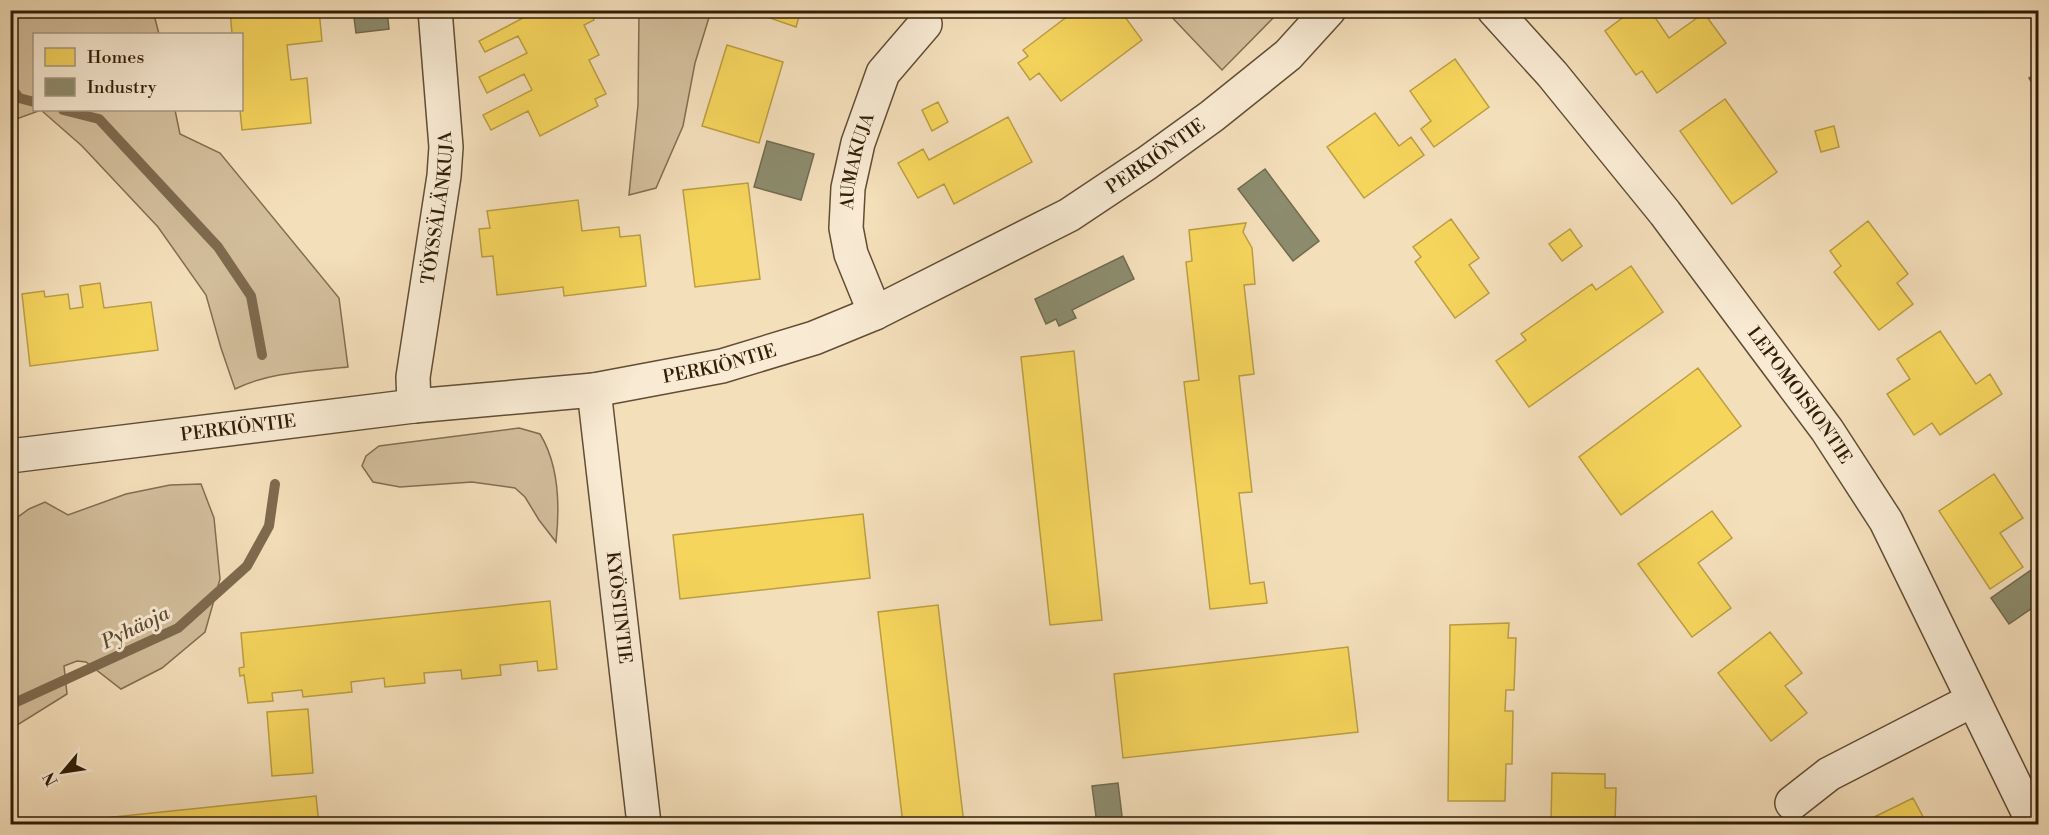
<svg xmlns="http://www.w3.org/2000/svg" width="2049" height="835" viewBox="0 0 2049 835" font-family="'Libre Bodoni',serif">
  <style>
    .green { fill: #d3be9c; stroke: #826e52; stroke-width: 1.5 }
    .homes { fill: #f6d55c; stroke: #bb9e42; stroke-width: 1.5 }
    .industry { fill: #8c8c6e; stroke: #716b4f; stroke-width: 1.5 }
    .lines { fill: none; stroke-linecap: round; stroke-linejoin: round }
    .stream { stroke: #7e6a4e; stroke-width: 10 }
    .minor-casing { stroke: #624e34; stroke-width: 36 }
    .minor { stroke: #f8ead3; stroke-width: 33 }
    .labels { text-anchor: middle; stroke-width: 6; stroke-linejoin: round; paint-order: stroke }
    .street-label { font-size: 18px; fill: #311e07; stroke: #f8ead3 }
    .water-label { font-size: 20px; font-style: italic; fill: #5e4a31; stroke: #f8ead3 }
  </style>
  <rect width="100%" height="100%" fill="#f4dfbb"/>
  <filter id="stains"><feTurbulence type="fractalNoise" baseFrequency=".00333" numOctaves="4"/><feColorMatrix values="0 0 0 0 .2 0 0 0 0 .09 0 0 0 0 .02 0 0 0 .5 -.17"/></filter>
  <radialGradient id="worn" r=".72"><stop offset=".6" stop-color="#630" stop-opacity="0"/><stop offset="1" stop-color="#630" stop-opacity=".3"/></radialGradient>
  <!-- green -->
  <path class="green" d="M10 11H153L159 34H34V110H175L180 134 220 153 339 298 348 367C311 371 269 372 235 389L221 348 206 295 158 227 82 146 41 110 11 121Z
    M639 11H711L695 63 683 126 656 188 629 195 638 105Z
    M1166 11H1280L1222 70Z
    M519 428 540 434C559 465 560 506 556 542L539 520 525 497 515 488 472 482 400 487 373 482 362 466 366 456 379 446Z
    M201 484 214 518 220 579 205 632 162 668 121 689 86 662 77 661 64 666 67 694 11 729 10 565 15 557 18 517 29 509 45 502 68 515 126 494 170 485Z"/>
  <!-- homes -->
  <path class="homes" d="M230 10H319L322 41 287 45 291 80 307 78 311 123 242 130 240 110 242 34H232Z
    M476 10H494L479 18Z
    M519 10H589L594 20 584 25 599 55 589 60 606 94 595 99 598 106 540 136 528 111 491 130 483 115 532 90 524 74 487 93 479 77 527 53 518 36 485 52 479 41 523 18Z
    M747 10H801L796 27Z
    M1076 10H1120L1142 40 1061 101 1039 73 1030 80 1018 63 1028 56 1023 50Z
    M1633 10H1650L1669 38 1704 13 1726 43 1657 93 1642 71 1636 75 1605 31Z
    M727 45 783 62 759 143 702 126Z
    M1455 59 1489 107 1434 147 1421 129 1431 121 1410 91Z
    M1725 99 1777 172 1732 204 1680 131Z
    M938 102 948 122 932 131 922 110Z
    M1375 113 1399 146 1411 137 1424 155 1364 198 1327 147Z
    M1008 117 1032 162 954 204 944 184 918 198 898 163 923 149 929 160Z
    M1834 126 1839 147 1821 152 1815 131Z
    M748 183 760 279 695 287 683 190Z
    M578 200 582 231 619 227 620 237 640 235 646 286 564 296 563 287 497 295 493 256 482 257 479 229 490 228 487 211Z
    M1451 219 1479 258 1469 265 1489 293 1455 318 1415 262 1421 257 1413 247Z
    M1868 221 1908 274 1897 283 1913 304 1879 330 1834 272 1841 266 1830 251Z
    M1246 223 1243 232 1252 248 1255 284 1244 285 1254 374 1239 376 1252 492 1239 493 1250 584 1264 582 1267 603 1210 609 1184 382 1199 380 1186 262 1192 261 1189 230Z
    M1570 229 1582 246 1562 261 1549 244Z
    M1631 266 1663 312 1529 407 1496 361 1526 340 1521 334 1592 284 1596 290Z
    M100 283 104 308 151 302 158 350 30 366 22 294 44 291 45 297 68 294 70 309 83 307 80 286Z
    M1940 331 1976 384 1990 374 2002 394 1940 435 1932 423 1914 435 1887 394 1910 379 1897 359Z
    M1074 351 1102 620 1050 625 1021 357Z
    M1698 368 1741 426 1621 515 1579 457Z
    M1994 474 2023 518 2000 533 2023 567 1990 589 1939 511Z
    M1712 511 1732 538 1698 563 1731 608 1692 637 1638 564Z
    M863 514 870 578 680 599 673 535Z
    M550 601 557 669 538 671 537 661 500 665 501 675 462 679 461 670 424 673 425 683 385 687 384 678 351 682 352 692 303 697 302 690 272 693 273 701 248 703 244 675 240 676 239 668 244 667 241 633Z
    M938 605 964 824H903L878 612Z
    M1509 623 1508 638H1516L1514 690H1506L1505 711H1513L1512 764H1506L1505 801H1448L1450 625Z
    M1770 632 1802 673 1785 686 1807 713 1771 741 1718 673Z
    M1348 647 1358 732 1123 758 1114 674Z
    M308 709 313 773 272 776 267 712Z
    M1552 773 1605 774V788H1616L1615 824H1551Z
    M316 796 319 824H46Z
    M1913 798 1927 824H1860Z"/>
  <!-- industry -->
  <path class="industry" d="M353 10H387L389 29 356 33Z
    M2038 72V93L2029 78Z
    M767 141 814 154 801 200 754 187Z
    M1265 169 1319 241 1293 261 1238 189Z
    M1123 256 1134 279 1072 310 1076 318 1059 326 1056 319 1046 324 1035 299Z
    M2034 568 2038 575V604L2009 624 1991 598Z
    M1118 783 1123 824H1097L1092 786Z"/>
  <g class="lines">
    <!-- stream -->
    <path class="stream" d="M10 86 19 98 34 102
      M63 110 99 119 218 247 251 296 262 355
      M10 705 178 628 247 566 269 526 275 484"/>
    <!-- minor casing -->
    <g class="minor-casing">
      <g id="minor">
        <path id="s1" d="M1494 10 1552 74 1665 213 1827 430 1886 521 2034 824"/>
        <path id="s2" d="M875 313 851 254 846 228 848 188 858 143 883 73 925 24"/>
        <path id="s3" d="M594 390 644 824"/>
        <path id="s4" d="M414 406 413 377 444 176 446 147 435 10"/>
        <path id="s5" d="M10 456 414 406 594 390 722 366 814 338 875 313 1069 215 1147 163 1212 116 1288 55 1329 10"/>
        <path d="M1792 803 1829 774 1973 700"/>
      </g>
    </g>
    <!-- minor -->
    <use href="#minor" class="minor"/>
  </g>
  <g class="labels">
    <!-- street labels -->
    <g class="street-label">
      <text dy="6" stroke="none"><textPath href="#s5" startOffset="1202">PERKIÖNTIE</textPath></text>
      <text dy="6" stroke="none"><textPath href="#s2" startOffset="158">AUMAKUJA</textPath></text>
      <text dy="6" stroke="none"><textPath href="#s4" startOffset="200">TÖYSSÄLÄNKUJA</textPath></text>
      <text dy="6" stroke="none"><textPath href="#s5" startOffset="716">PERKIÖNTIE</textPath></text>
      <text dy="6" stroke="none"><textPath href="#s1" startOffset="492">LEPOMOISIONTIE</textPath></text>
      <text dy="6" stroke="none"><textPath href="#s5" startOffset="230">PERKIÖNTIE</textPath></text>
      <text dy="6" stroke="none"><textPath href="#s3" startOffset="219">KYÖSTINTIE</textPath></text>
    </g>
    <!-- water labels -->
    <g class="water-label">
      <text transform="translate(135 627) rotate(-26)" y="7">Pyhäoja</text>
    </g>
  </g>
  <!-- margin -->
  <rect width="2049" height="835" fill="none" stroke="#f4dfbb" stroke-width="36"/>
  <rect x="12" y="12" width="2025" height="811" fill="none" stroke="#311e07" stroke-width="3"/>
  <rect x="18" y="18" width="2013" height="799" fill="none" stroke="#311e07" stroke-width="1.5"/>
  <!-- legend -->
  <rect x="33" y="33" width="210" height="78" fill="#f8ead3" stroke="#a89881" stroke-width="1.5"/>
  <rect x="45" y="48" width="30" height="18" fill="#f6d55c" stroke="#a89881" stroke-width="1.5"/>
  <text x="87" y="63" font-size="18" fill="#311e07">Homes</text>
  <rect x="45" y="78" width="30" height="18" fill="#8c8c6e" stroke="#a89881" stroke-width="1.5"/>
  <text x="87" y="93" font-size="18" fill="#311e07">Industry</text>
  <!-- north arrow -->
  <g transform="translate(63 772) rotate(241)" stroke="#f8ead3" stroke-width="4.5" paint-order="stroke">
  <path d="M0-4.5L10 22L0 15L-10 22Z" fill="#311e07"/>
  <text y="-9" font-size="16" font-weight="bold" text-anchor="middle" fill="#311e07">N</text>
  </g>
  <rect width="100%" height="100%" filter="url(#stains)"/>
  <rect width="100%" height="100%" fill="url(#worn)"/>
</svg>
